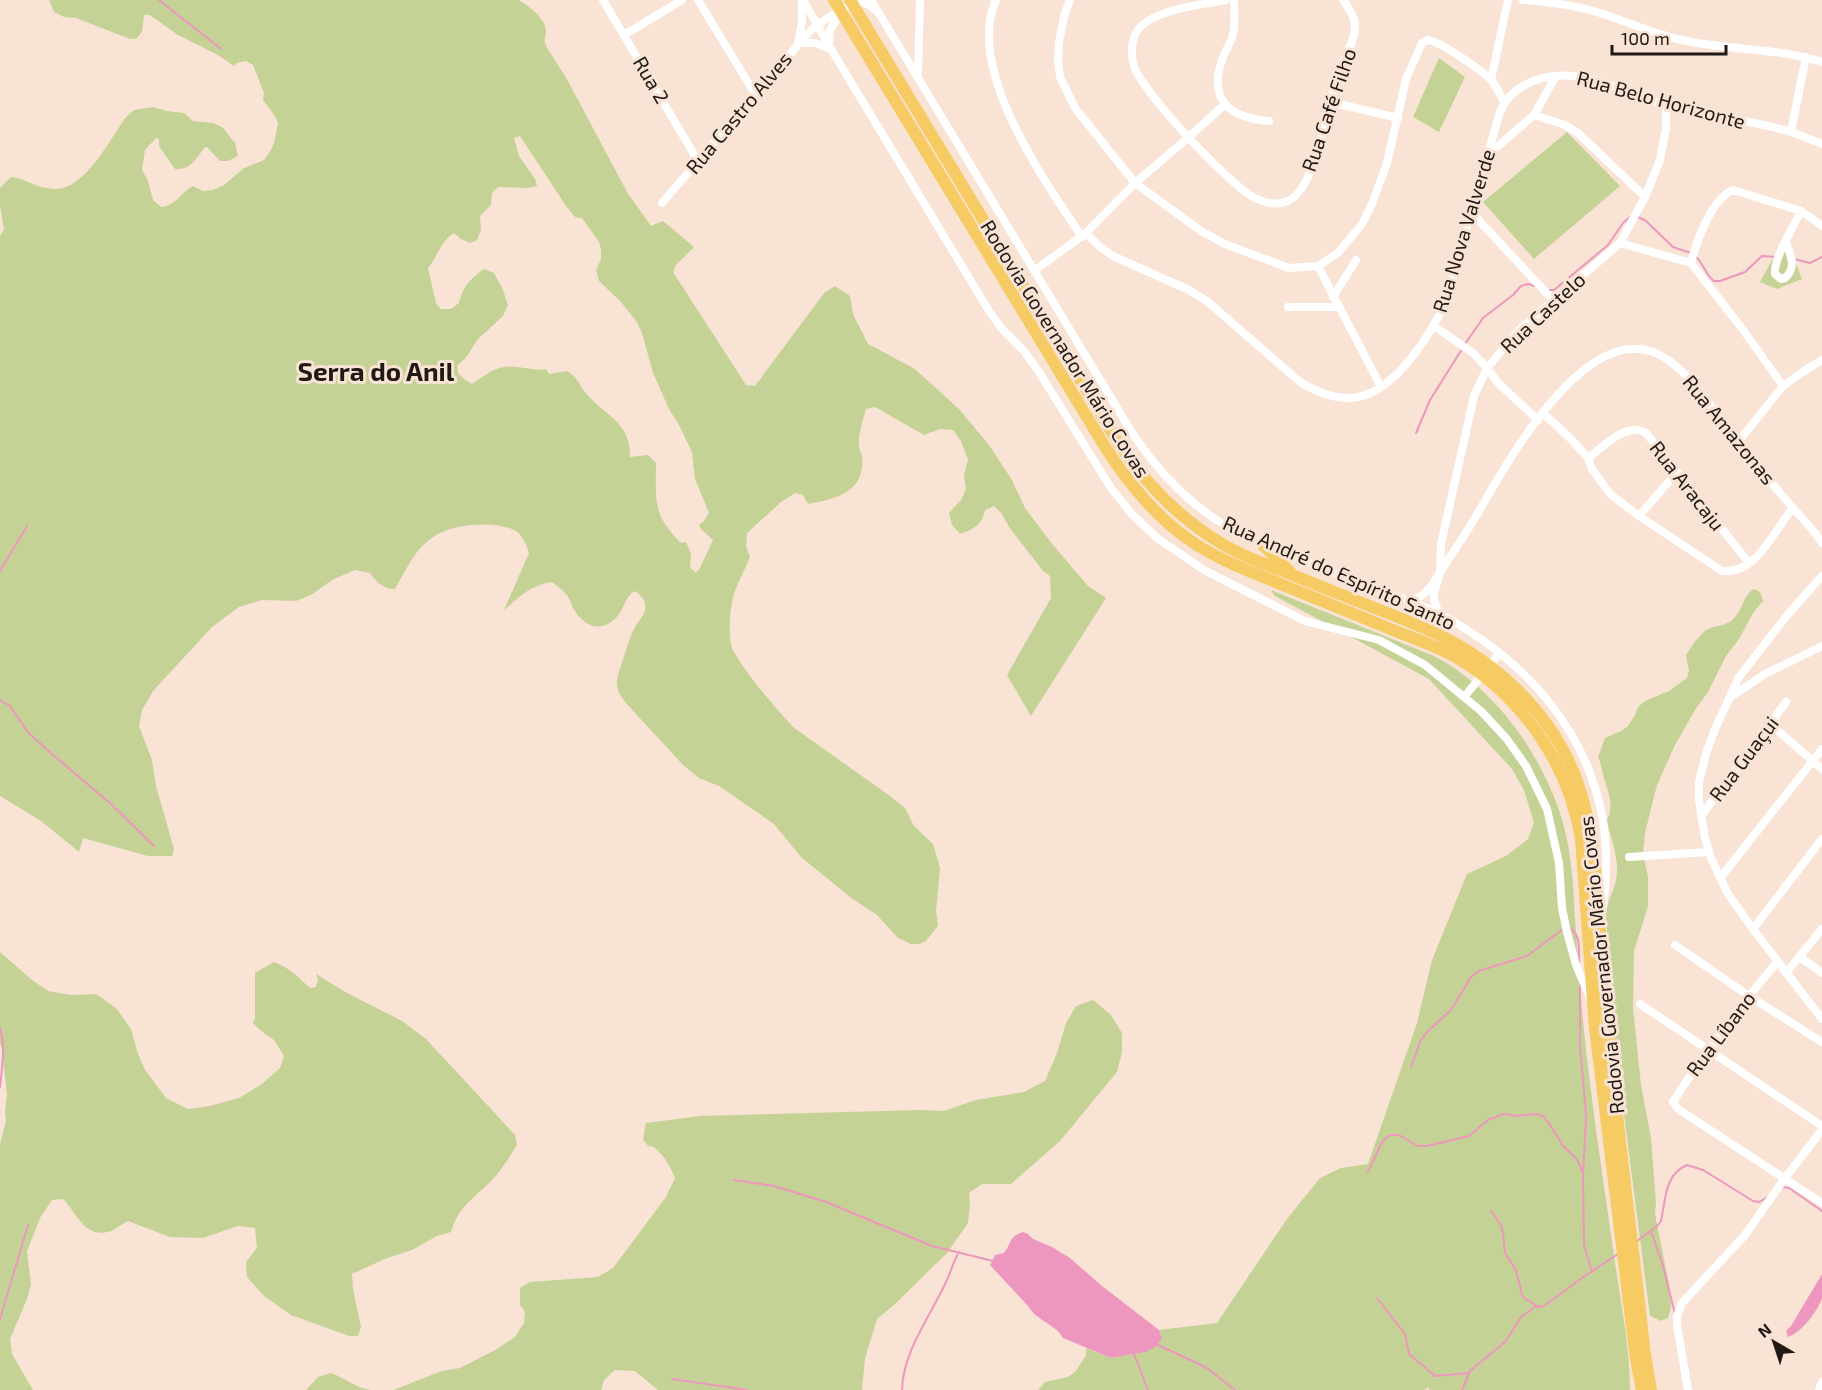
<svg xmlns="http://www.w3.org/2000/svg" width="1822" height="1390" viewBox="0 0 1822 1390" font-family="'Exo 2',sans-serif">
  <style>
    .green { fill: #c5d296; fill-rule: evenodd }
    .water { fill: #ed97be }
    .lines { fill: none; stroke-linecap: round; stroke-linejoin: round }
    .stream { stroke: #ed97be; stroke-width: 2 }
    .minor { stroke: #fff; stroke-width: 8 }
    .highway { stroke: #f6cb64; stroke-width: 12 }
    .labels { text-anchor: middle; stroke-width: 6; stroke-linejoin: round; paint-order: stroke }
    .street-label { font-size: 20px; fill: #201914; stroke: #f8e3d5 }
    .district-label { font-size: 26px; font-weight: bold; fill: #201914; stroke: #f8e3d5 }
  </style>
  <rect width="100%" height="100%" fill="#f8e3d5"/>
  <!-- green -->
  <path class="green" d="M49 0H519C529 7 545 17 546 31 546 37 543 39 546 46L568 81 627 192 651 226 663 221 694 247 676 265 673 272 746 385 755 386 825 292 835 286 850 296 853 314 868 344 915 369 959 409 989 445 1012 480 1025 508 1053 545 1088 586 1106 598 1031 716 1007 675 1051 598 1050 576 1043 571 1009 527 1002 514 994 506 985 510C982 525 974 529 960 534L952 525 949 513 961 500 966 489 964 475 968 460 961 441 953 430 940 429 924 435 875 407 866 409C863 420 858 434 859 446 859 449 861 452 862 455 866 492 837 499 808 504L803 495 795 493 781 502 747 533 746 546 750 557C746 568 739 579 735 591 730 604 727 637 733 650 745 673 775 707 793 727L890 796 905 808 914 826 933 844 940 868 936 911 938 926 926 941 920 944H911L898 938 877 915 850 897 801 857 774 824 719 786 699 778 683 765 625 702C613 685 616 680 622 663 626 650 629 639 635 627 638 622 643 616 645 611 647 602 642 596 635 591 624 597 625 609 616 618 600 634 583 626 573 608 571 604 570 599 567 595 563 590 557 586 552 582 529 586 521 596 504 610L529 553C526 544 523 535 514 530 495 520 450 524 433 537 414 550 406 570 395 589L387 588 378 583 370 573 355 570 332 580 311 595 296 601 262 600 239 607 212 627 153 691 142 710 139 726 152 760 156 786 174 849 172 856H148L83 838 79 852 41 821 0 796V236L4 229 0 206V188L11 177C28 179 36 189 56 189 85 189 111 138 126 117L134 110 153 107 167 111 184 113 193 121 213 123 222 127 235 143 238 156 228 161H220L207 147H205C197 157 191 171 175 169L159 146V139L156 138 145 150 142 170 148 181 153 200 161 207C176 206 181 192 193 186L203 191 213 190 224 185 244 168 264 160 271 150 274 143 278 124 275 116 263 100 264 93 253 65 246 61 237 63 234 66 218 55 178 35 150 15H144L142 32 136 39H130L76 18 64 17 54 12ZM520 136 566 206 575 217 582 218 599 242 601 249V259L596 270 599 281 621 302 637 322 642 333 653 373 669 409 679 425 692 452 695 479 709 513 704 521 699 525 701 529 713 540 700 568 696 573 690 567 691 554 686 542 681 543C652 514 656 501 656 463L648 455 630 457C631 421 604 416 585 392 578 383 578 378 567 371L549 374 546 369C536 371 527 368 517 367 499 364 486 374 472 384L465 380 458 373 457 366 468 355 477 340 503 316 508 305 503 290 494 273 484 269C470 279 463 286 459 303L451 309H441L436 303 428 268C437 258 442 239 454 233L461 239 470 243 477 240 481 230 480 216 491 205 492 193 498 187 527 188 537 186 535 179 519 156 514 138Z
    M1439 58 1465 77 1439 132 1413 117Z
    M1567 132 1620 186 1534 259 1483 202Z
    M1785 236 1802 279 1777 289 1760 282Z
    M1753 589C1760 590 1761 594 1763 601L1753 613 1739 639 1726 656 1708 692 1695 710 1675 745 1657 785 1645 833 1643 853 1648 877V906L1634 951 1633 1008 1641 1085 1651 1138 1656 1204 1655 1214 1669 1285 1671 1307 1668 1318 1661 1321 1650 1316 1612 1022 1606 914C1607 899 1617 887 1617 872 1618 854 1610 837 1607 820 1614 806 1609 795 1605 781 1602 773 1602 766 1598 757L1605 738 1621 731 1628 726 1635 715 1638 707 1645 701 1669 691 1687 678 1689 671 1686 655C1692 646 1699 634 1708 629 1718 624 1727 627 1735 617 1743 608 1743 597 1753 589Z
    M1271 590 1434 656C1492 686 1536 747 1558 807 1573 850 1573 887 1576 932 1579 974 1582 1016 1587 1058 1595 1128 1606 1199 1616 1269 1622 1309 1630 1350 1630 1390H1429V1387L1424 1390H1038L1045 1382 1068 1377 1076 1371 1086 1355V1348L1111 1358 1146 1352 1161 1336 1159 1330 1217 1323 1287 1219 1320 1178 1341 1168 1368 1164 1417 1023 1432 960 1467 874 1506 856 1528 839 1534 823 1524 790 1512 769 1429 679 1275 596Z
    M0 952 32 980 48 991 71 995 96 994 116 1008 131 1029 137 1051 145 1070 166 1098 188 1109 210 1106 239 1098 262 1084 280 1068 284 1056 274 1040 261 1031 253 1023 255 1019V973L274 962C290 968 298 977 310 988L316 987 318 979 316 974 347 993 402 1021 426 1039 515 1135 517 1145C508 1159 500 1173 488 1184 471 1200 458 1208 451 1232L437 1236 412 1250 387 1258 352 1274 353 1289 361 1327 358 1336H349L291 1315 264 1296 247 1277 246 1262 257 1248 255 1228 238 1226 203 1238 170 1237 128 1221C122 1224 116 1229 111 1231 85 1240 77 1213 63 1199L52 1200 41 1216 27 1251 31 1284 27 1299 10 1339 12 1354 33 1390H0V1144L6 1121 5 1111 7 1095 2 1049 0 1044Z
    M1093 1000 1111 1015 1122 1033V1052L1117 1072 1060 1141 1011 1184H982L969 1193 970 1203 968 1223 947 1253 894 1305 877 1319 865 1358 862 1390H658L635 1371 615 1370 604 1380 601 1390H393L442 1371 460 1368 497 1349 515 1337 524 1323 525 1312 520 1305V1288L530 1282 598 1277 613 1268 666 1197 675 1178C670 1165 664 1156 654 1147L648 1146 643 1139 646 1123 700 1116 920 1110 944 1111 976 1100 1024 1092 1045 1081 1057 1053 1066 1023 1076 1006Z
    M331 1373C345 1378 356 1388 371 1390H306L318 1377Z"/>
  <!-- water -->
  <path class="water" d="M1023 1232 1028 1234 1033 1239 1052 1247 1070 1258 1102 1286 1159 1330 1162 1339 1155 1347 1146 1352 1111 1358 1063 1338 1058 1331 1034 1314 1028 1306 990 1265 995 1255 1004 1253C1012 1243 1008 1237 1023 1232Z
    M1822 1274C1822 1281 1822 1291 1822 1298 1818 1311 1801 1333 1788 1337L1786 1331 1791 1326Z"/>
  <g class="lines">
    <!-- stream -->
    <path class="stream" d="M159 0 221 49
      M1638 217 1646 221 1673 247 1691 253
      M1695 256C1704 263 1705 275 1714 281H1720L1745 272 1762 256 1777 257
      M1794 259 1810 263 1822 257
      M1549 290H1554L1608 245 1623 223 1630 217
      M1465 344 1483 318 1513 295 1521 286 1528 284 1535 286
      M1416 433 1430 400 1462 349
      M0 571 27 526
      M0 700 10 706 27 731 45 748 111 804 154 846
      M1568 927C1581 933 1579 949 1579 962
      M1580 982V1045L1586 1115 1583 1177 1584 1245 1592 1272
      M0 1028C6 1047 2 1067 0 1087
      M1411 1067 1421 1040 1428 1031 1451 1010 1471 977 1479 971 1527 956 1563 929
      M1368 1172 1382 1142 1390 1135H1399L1418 1146H1427L1469 1136 1488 1120 1504 1114 1517 1116 1535 1114 1543 1116 1548 1122 1564 1147 1576 1158 1583 1172
      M734 1180 774 1186 826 1202 932 1246 993 1261
      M1782 1187 1789 1188 1822 1211
      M1491 1211 1501 1225 1503 1233 1505 1253 1516 1270 1522 1295 1524 1298 1537 1306
      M1651 1231 1663 1266 1675 1314
      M1637 1241 1657 1226 1661 1221C1666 1199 1664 1175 1687 1165L1703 1170 1753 1201 1759 1202 1768 1197
      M1377 1298 1405 1334 1409 1354 1435 1376 1469 1373
      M0 1319 28 1225
      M1156 1344 1207 1368 1235 1390
      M1134 1354 1148 1390
      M672 1379 747 1390
      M902 1390C903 1351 930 1317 946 1282 951 1272 953 1262 959 1252
      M1462 1390 1470 1371 1506 1341 1521 1317 1535 1307 1544 1306 1582 1278 1618 1254"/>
    <!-- minor -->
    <path class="minor" d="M603 0 698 161
      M698 0 755 94
      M803 0 831 49 989 311 1002 329 1024 351 1039 372 1111 488 1131 513 1157 538 1204 570 1305 621 1379 640 1425 665 1481 711 1506 738 1526 766 1547 809 1559 863 1562 908 1567 932 1576 965 1590 998
      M871 0 1131 431C1154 466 1181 496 1215 519 1237 533 1260 543 1284 553 1314 565 1343 576 1373 588 1395 596 1419 603 1440 614 1553 675 1622 775 1603 906
      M996 0C965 69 1044 180 1082 237
      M1070 0 1064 16 1059 43 1058 59 1060 77 1075 108 1135 183 1201 231 1225 244 1289 268 1318 266 1338 253 1362 224 1372 204 1387 163 1406 79 1422 43 1428 40C1440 41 1484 72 1492 81 1497 87 1500 95 1504 102
      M1225 0C1201 5 1145 10 1135 35 1131 44 1131 57 1134 66 1143 93 1228 183 1253 197 1265 203 1276 206 1288 201 1313 189 1324 127 1330 102 1333 90 1337 79 1341 67 1346 54 1356 39 1355 24 1354 15 1348 7 1343 0
      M1234 0C1234 13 1236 26 1232 38 1229 45 1225 52 1222 60 1208 100 1230 118 1269 121
      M1523 0C1549 2 1575 5 1600 13 1626 21 1651 33 1678 39 1726 51 1775 47 1822 62
      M624 35 682 0
      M798 43 802 23V0
      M798 43H815L831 49
      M829 45 830 30 840 13
      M918 75 920 0
      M1491 80 1508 0
      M1330 102 1398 118
      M1534 115 1556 76
      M1791 132 1806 57
      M1489 154 1534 115 1565 125 1578 133 1645 197
      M662 203 810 31C817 24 854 1 862 2 867 3 871 6 875 10
      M1471 212 1553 300
      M1086 233 1099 246 1113 256 1189 290 1208 302 1300 382C1317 392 1338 401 1358 397 1396 390 1429 336 1445 304L1500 112C1509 90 1532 78 1555 76 1593 72 1629 95 1665 105 1707 116 1751 120 1792 132 1802 136 1812 140 1822 144
      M1620 243 1691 263 1741 327 1783 386
      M1786 243C1791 256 1797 267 1785 278L1781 279 1775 274C1773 259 1794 226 1801 211
      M1691 263C1696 242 1712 198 1733 190L1801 211 1822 226
      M1318 266 1381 387
      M1034 271 1086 233 1135 183 1189 137 1224 105
      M1333 297 1356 260
      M1288 307H1338
      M1434 326 1473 353 1487 368 1498 383 1538 420
      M1543 413 1571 439 1588 458 1592 469 1610 494 1639 516 1722 571C1757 575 1774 530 1793 508
      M1738 442 1783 386 1804 371 1822 360
      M1588 458C1603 447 1627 421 1646 433L1749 563
      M1639 516 1677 472
      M1409 601C1415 599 1421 597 1425 593 1432 587 1436 578 1441 571 1454 551 1466 533 1478 513 1506 464 1580 330 1650 351 1686 362 1715 413 1737 442 1755 464 1774 486 1793 508 1803 519 1814 530 1822 543
      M1439 614 1434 600V594L1440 572 1441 544 1474 396 1487 368 1519 330 1620 243 1645 197 1660 160 1666 129V105
      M1465 696 1499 654
      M1729 698 1765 674 1822 646
      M1770 724 1822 769
      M1701 816 1786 702
      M1629 857 1709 852
      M1721 877 1822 749
      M1753 929 1822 839
      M1675 945 1749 996 1822 1042
      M1800 957 1822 973
      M1777 962 1749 996 1690 1076 1673 1102 1678 1109 1822 1203
      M1786 973 1822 929
      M1640 1004 1822 1126
      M1822 1019 1753 929 1728 894 1711 858 1705 838 1699 800V782L1706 753 1716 727 1739 677 1789 613 1822 576
      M1688 1390 1677 1325V1316L1682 1303 1745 1235 1785 1178 1822 1130
      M1819 1390 1822 1382"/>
    <!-- highway -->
    <path class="highway" d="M834 0 1107 450C1131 487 1159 521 1197 545 1224 562 1254 573 1283 585 1320 600 1357 615 1393 630 1415 639 1436 646 1456 657 1522 696 1569 764 1581 839L1595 1028 1636 1359 1642 1390
      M850 0 1119 444C1146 484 1178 517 1219 542 1240 555 1264 564 1288 573 1333 592 1379 609 1424 628 1485 654 1542 702 1570 764 1602 834 1597 925 1605 1001 1616 1119 1632 1237 1645 1355L1651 1390
      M1261 543 1290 572"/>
  </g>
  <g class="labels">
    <!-- street labels -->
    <g class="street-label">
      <text transform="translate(651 80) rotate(60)" y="7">Rua 2</text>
      <text transform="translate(1661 100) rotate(15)" y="7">Rua Belo Horizonte</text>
      <text transform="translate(1329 110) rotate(-71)" y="7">Rua Café Filho</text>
      <text transform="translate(739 113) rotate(-50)" y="7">Rua Castro Alves</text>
      <text transform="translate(1464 231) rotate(-73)" y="7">Rua Nova Valverde</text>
      <text transform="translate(1543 313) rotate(-43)" y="7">Rua Castelo</text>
      <text transform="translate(1065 349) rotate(58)" y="7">Rodovia Governador Mário Covas</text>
      <text transform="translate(1729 430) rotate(51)" y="7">Rua Amazonas</text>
      <text transform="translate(1687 486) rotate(52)" y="7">Rua Aracaju</text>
      <text transform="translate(1339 573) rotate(24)" y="7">Rua André do Espírito Santo</text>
      <text transform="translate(1744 759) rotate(-53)" y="7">Rua Guaçui</text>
      <text transform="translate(1602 965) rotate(-96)" y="7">Rodovia Governador Mário Covas</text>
      <text transform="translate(1721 1034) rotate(-53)" y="7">Rua Líbano</text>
    </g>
    <!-- district labels -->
    <g class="district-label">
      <text x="376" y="381">Serra do Anil</text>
    </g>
  </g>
  <!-- north arrow -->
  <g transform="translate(1774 1342) rotate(321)" stroke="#f8e3d5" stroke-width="4.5" paint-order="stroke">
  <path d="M0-4.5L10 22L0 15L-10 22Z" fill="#201914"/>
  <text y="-9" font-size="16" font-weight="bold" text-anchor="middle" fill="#201914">N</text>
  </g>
  <!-- scale -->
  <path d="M1612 45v9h114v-9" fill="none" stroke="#201914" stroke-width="3"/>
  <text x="1621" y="45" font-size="18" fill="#201914" stroke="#f8e3d5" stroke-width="4.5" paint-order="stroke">100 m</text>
</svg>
